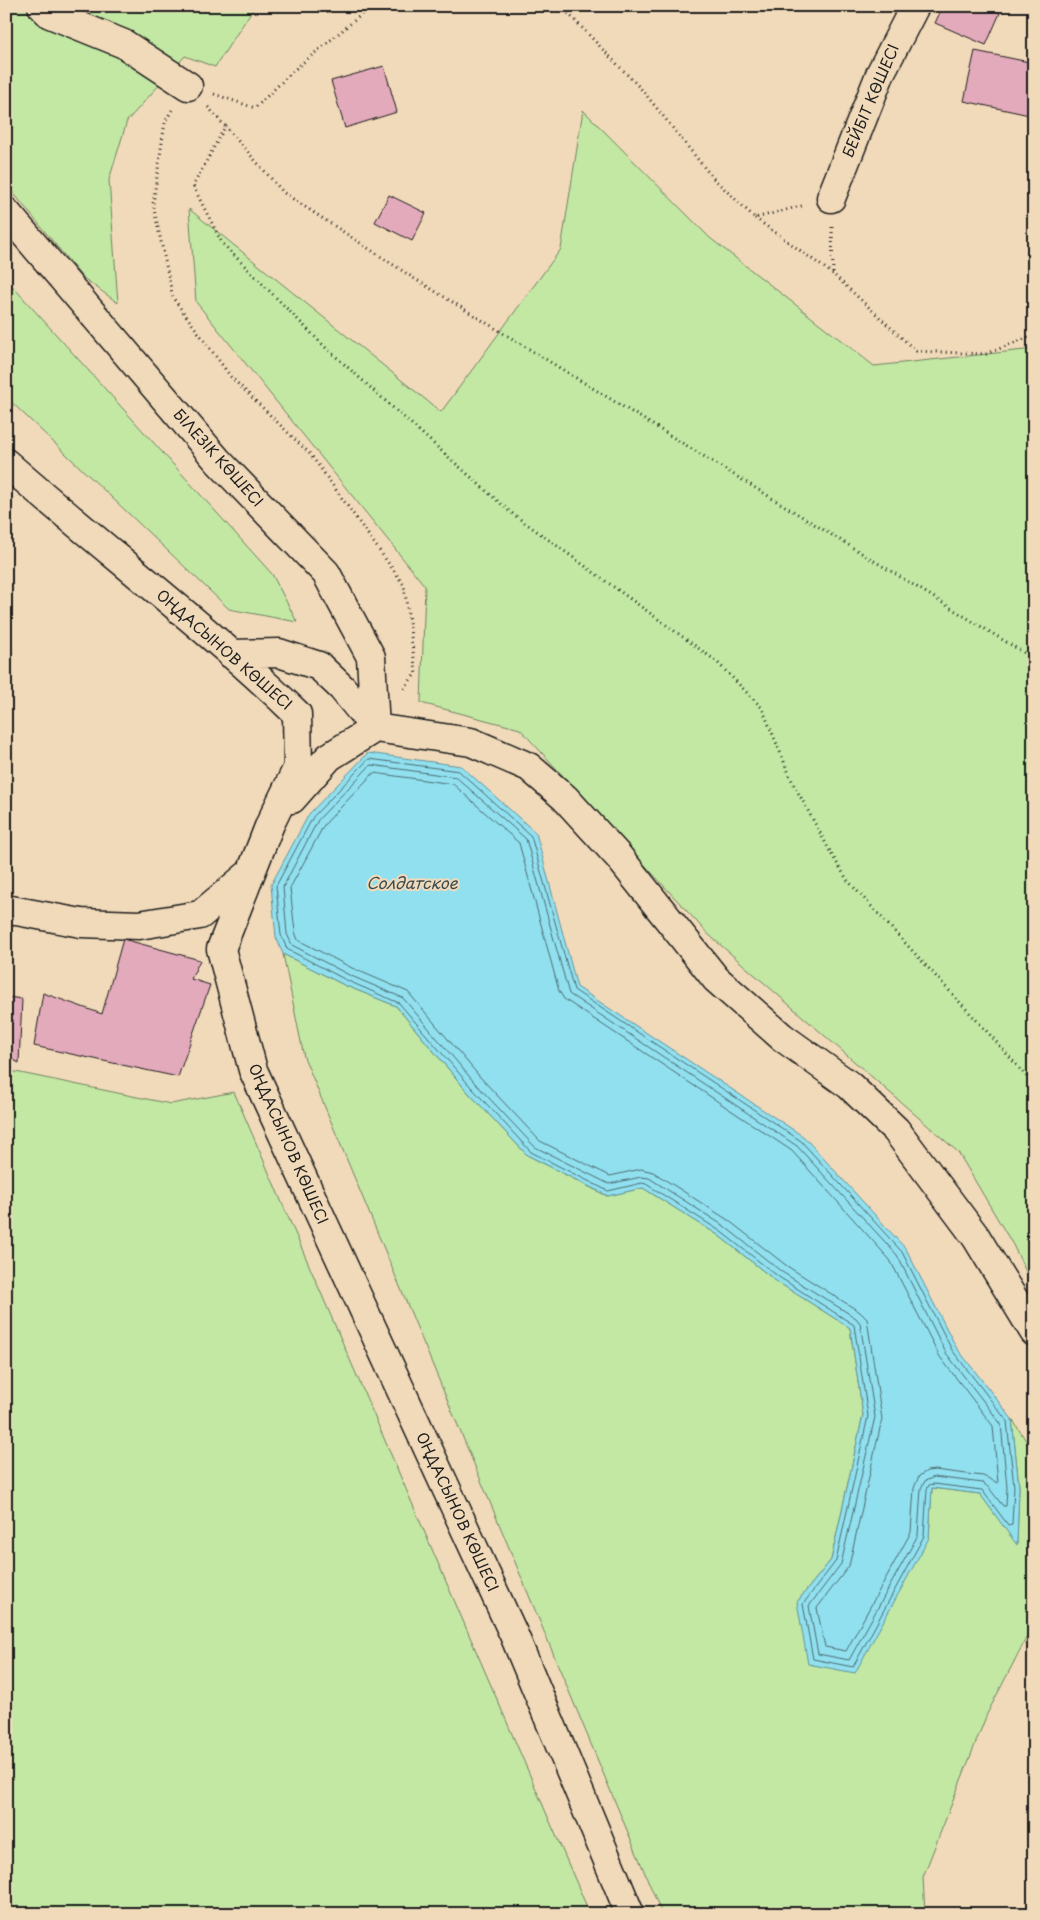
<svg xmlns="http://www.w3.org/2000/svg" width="1040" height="1920" viewBox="0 0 1040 1920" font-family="'Playpen Sans',sans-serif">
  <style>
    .green { fill: #c2e8a3; stroke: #6f8260 }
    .water { fill: #91e0ef; stroke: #62929b }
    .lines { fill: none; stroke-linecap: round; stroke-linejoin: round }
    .shore { stroke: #4b6a70; stroke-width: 1 }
    .building { fill: #e3aabc; stroke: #1c1c1c }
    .minor-casing { stroke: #1c1c1c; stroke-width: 31 }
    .path { stroke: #1c1c1c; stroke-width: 3; stroke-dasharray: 1 4; stroke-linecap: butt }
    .minor { stroke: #f1daba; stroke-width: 28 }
    .labels { text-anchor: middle; stroke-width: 4; stroke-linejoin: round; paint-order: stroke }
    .street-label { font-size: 15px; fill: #1c1c1c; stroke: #f1daba }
    .water-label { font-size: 16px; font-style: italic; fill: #394d51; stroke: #f1daba }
  </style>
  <rect width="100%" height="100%" fill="#f1daba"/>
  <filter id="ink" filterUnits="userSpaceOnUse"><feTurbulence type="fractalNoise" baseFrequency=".02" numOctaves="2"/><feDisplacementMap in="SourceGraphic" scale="10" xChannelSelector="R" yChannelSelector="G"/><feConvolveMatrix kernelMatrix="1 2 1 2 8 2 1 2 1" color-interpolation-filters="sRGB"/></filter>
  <g filter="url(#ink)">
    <!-- green -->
    <path class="green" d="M6 6H255L215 67 185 56 127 121 109 180 118 303 82 277 6 184Z
      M583 110 710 238 874 366 1034 349V1288L1013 1245 958 1152 708 934 520 729 421 703 425 586 196 302 189 209 441 412 561 249Z
      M6 279 272 574 297 622 229 609 6 397Z
      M283 954 344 985 396 1006 466 1090 527 1155 607 1196 643 1188 718 1235 776 1281 850 1328 863 1415 831 1560 797 1602 929 1538 932 1488 980 1494 1017 1544 1019 1487 1012 1419 1034 1453V1623L987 1714 923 1877 925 1914H662L304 1057Z
      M6 1070 171 1104 234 1092 590 1914H6Z"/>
    <!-- water -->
    <path class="water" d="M368 753 461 766 536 833 577 987 804 1137 906 1249 956 1347 1012 1419 1019 1487 1017 1545 980 1494 932 1488 929 1538 855 1673 808 1664 797 1602 831 1560 863 1415 850 1328 776 1281 718 1235 643 1188 608 1196 527 1155 466 1090 396 1006 344 985 283 954 276 937 271 885 309 814Z"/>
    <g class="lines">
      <!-- shore -->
      <path class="shore" d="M369 759 459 771 531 836 574 990 801 1141 902 1252 952 1350 1007 1421 1014 1487 1012 1524 1008 1525 982 1490 934 1484 929 1485 927 1489 924 1536 853 1667 813 1659 803 1604 836 1561 868 1416 854 1325 779 1277 720 1231 646 1184 642 1183 608 1191 531 1152 470 1086 399 1003 346 980 287 949 281 935 276 886 313 817Z
        M371 765 456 777 526 839 569 994 797 1146 897 1255 946 1353 1001 1424 1007 1487 1006 1506H1003L989 1488 983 1483 934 1477 925 1481 921 1488 918 1535 849 1660 818 1654 809 1606 841 1564 875 1417 860 1323 856 1318 782 1272 724 1226 649 1178 641 1177 609 1184 535 1147 474 1082 403 998 349 975 292 945 287 934 283 887 318 820Z
        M374 773 453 784 519 843 559 991 564 999 792 1151 890 1260 940 1357 993 1426 998 1483 983 1476 935 1470 927 1471 919 1476 914 1488 911 1532 846 1651 825 1647 817 1608 849 1566 882 1419 867 1319 860 1312 787 1266 728 1220 653 1172 641 1169 610 1176 540 1141 480 1077 408 992 352 968 298 940 295 932 290 888 324 825Z"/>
    </g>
    <!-- building -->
    <path class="building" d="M943 6H984L1000 13 986 45 935 23Z
      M975 51 1034 63V116L964 101Z
      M384 66 397 112 345 128 331 81Z
      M389 195 426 213 412 241 375 222Z
      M123 939 200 960 191 979 210 985 178 1077 34 1046 43 993 102 1014Z
      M8 997 22 999 19 1063 6 1056V1001Z"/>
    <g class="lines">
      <!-- minor casing -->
      <g class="minor-casing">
        <path id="minor" d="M42 6 50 14 124 44 188 86
          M831 198 881 72 915 6
          M6 212 218 461 326 573 371 657 375 728
          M6 463C102 548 205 625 297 714L298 767 270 824 221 949 253 1070 514 1635 630 1914
          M231 654 279 653 319 666 342 688 375 728
          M292 799 329 757 375 728 471 742 529 767 565 798 618 856 716 979 782 1037 849 1085 896 1130 976 1237 1034 1332
          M6 909 81 923 139 925 200 915 250 873"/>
      </g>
      <!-- path -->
      <path class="path" d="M561 6 643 91 712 177 755 218 805 205
        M214 94 255 108 294 70 372 6
        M208 107 284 193 415 279 1034 659
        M172 110 165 122 153 204 173 298 231 377 311 455 404 585 416 673 402 691
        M226 125 193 186 222 243 325 347 509 511 716 661 762 708 792 781 832 855 848 881 992 1037 1034 1085
        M755 218 833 274
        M832 227 833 274 916 351 986 354 1034 335"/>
      <!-- minor -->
      <use href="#minor" class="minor"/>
    </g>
  </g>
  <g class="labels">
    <!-- street labels -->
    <g class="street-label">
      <text transform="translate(871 101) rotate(-67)" y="5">БЕЙБІТ КӨШЕСІ</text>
      <text transform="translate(218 458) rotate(48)" y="5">БІЛЕЗІК КӨШЕСІ</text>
      <text transform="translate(224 650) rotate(41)" y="5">ОҢДАСЫНОВ КӨШЕСІ</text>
      <text transform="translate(288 1144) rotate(66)" y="5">ОҢДАСЫНОВ КӨШЕСІ</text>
      <text transform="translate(457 1512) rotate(65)" y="5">ОҢДАСЫНОВ КӨШЕСІ</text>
    </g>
    <!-- water labels -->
    <g class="water-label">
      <text x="412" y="889">Солдатское</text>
    </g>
  </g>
  <!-- margin -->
  <rect width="1040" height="1920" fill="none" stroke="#f1daba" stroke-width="25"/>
  <rect x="12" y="12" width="1015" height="1895" fill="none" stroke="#1c1c1c" stroke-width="2" filter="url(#ink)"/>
</svg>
